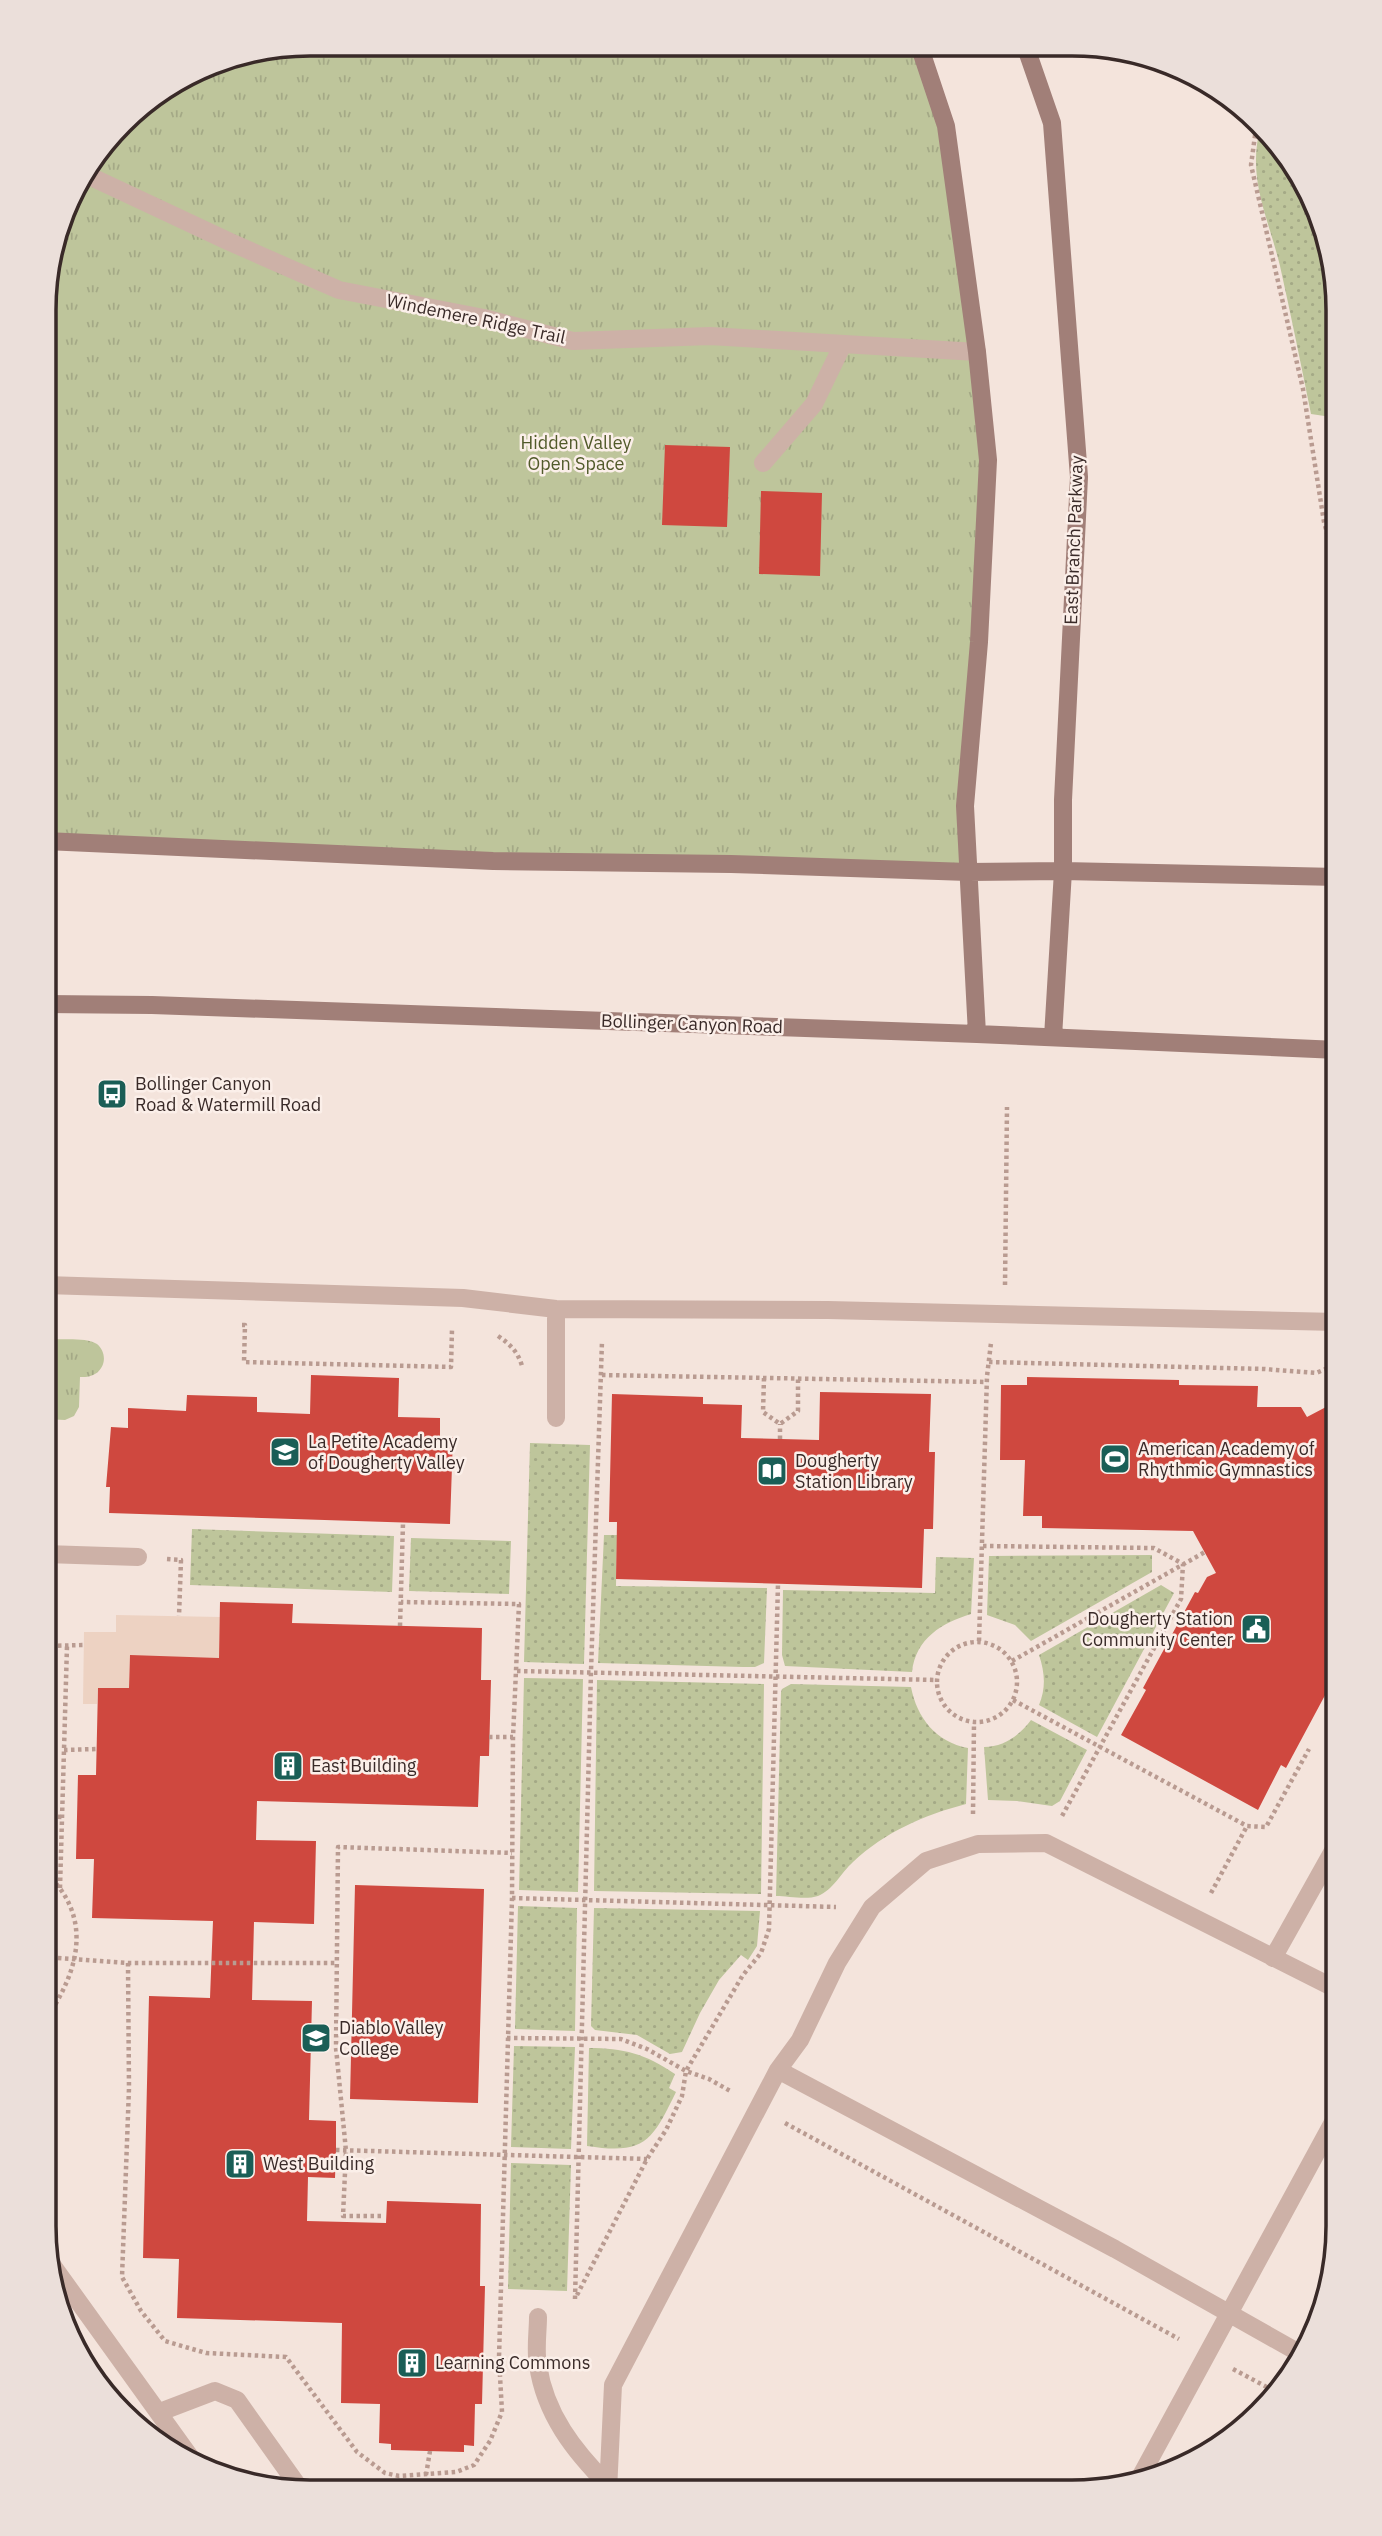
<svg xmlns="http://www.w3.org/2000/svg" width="1382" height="2536" viewBox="0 0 1382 2536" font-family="'IBM Plex Sans',sans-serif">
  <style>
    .grass { fill: url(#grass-dots) }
    .park { fill: url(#park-tufts) }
    .plaza { fill: #edd2c2 }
    .building { fill: #cf483f }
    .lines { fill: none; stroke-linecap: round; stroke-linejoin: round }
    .path { stroke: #b99b91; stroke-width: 4.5; stroke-dasharray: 3.5 3.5; stroke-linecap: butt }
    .lane { stroke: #cdb1a7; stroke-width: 18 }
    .secondary { stroke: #a17f78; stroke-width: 18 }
    .labels { text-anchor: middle; stroke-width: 5; stroke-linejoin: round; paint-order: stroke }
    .street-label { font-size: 18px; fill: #392a28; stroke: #fbefe9 }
    .park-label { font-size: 18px; fill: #515a2a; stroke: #fbefe9 }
    .poi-label { font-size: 18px; fill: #392a28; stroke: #fbefe9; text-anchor: start }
    .rim { fill: none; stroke: #392a28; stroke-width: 3.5 }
  </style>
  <defs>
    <pattern id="grass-dots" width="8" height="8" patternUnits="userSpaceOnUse" patternTransform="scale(1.75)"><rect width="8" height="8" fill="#bec59b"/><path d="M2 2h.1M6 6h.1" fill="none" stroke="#a4a986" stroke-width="1.8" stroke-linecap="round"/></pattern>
    <pattern id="park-tufts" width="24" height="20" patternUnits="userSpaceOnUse" patternTransform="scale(1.75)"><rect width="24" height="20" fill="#bec59b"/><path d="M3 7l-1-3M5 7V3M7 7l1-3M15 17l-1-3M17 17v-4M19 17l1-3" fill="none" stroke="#a4a986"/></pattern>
  </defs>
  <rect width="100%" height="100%" fill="#f4e4dc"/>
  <!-- grass -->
  <path class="grass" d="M1261 125 1293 162 1324 224 1338 310V418L1311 414C1301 365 1291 315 1280 266 1268 216 1246 178 1261 125Z
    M530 1443 590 1445 584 1664 524 1662Z
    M192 1529 394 1536 392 1592 190 1585Z
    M604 1535H617L616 1586 767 1588 764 1663 755 1667H743L598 1663Z
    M411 1538 511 1541 509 1594 409 1591Z
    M1152 1555V1572L1031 1641 1015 1625 987 1615 989 1556Z
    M936 1557 974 1558 971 1614C942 1623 916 1638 912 1672L785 1666 782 1655 783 1590 935 1593Z
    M1161 1585 1174 1593 1097 1737 1039 1705C1046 1688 1045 1673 1039 1655Z
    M524 1678 583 1679 578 1892 519 1890Z
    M597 1680 764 1684 761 1894 594 1891Z
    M791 1684 911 1687C917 1718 936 1742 968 1748L966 1804C924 1815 885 1832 853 1862 841 1873 833 1890 818 1896 806 1900 788 1896 776 1896L781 1692 782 1689Z
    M1031 1720 1087 1750 1060 1801 1052 1806 1017 1801 988 1800 984 1747C1004 1747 1020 1735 1031 1720Z
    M518 1906 577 1908 575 2031 515 2029Z
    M594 1908 760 1911 757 1946 748 1960 741 1955 719 1980 700 2013 682 2052 670 2054 637 2035 595 2030 591 2026Z
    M514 2046 575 2047 571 2149 511 2147Z
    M589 2048C623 2048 646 2054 675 2074L669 2088 676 2092C652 2141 645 2155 587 2146Z
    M511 2163 571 2165 567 2291 508 2289Z"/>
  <!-- park -->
  <path class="park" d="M310 44 920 48 946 126 988 460 968 872 45 842 46 276 71 192 134 110 208 64Z
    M51 1339C63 1340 87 1337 97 1344 111 1356 103 1379 80 1377L79 1407 74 1416 65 1420 45 1419V1342Z"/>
  <!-- plaza -->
  <path class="plaza" d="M116 1615 220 1617 219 1658 130 1656 129 1688H98L97 1704H83L84 1632H116Z"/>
  <!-- building -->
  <path class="building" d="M665 445 730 447 727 527 662 525Z
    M761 491 822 493 820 576 759 574Z
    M311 1375 399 1378 398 1417 440 1418V1437H453L450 1524 109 1513 110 1487H106L111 1427 128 1428V1408L186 1411 187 1395 257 1397V1412L310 1414Z
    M1027 1377 1179 1380V1385L1258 1386 1257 1407H1301L1307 1417 1326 1407 1338 1410V1664L1336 1667 1338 1671 1286 1768 1281 1765 1258 1810 1121 1735 1146 1690 1143 1688 1195 1592 1198 1593 1207 1577 1216 1573 1193 1531 1042 1528V1516H1023L1025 1460H1000L1001 1385H1027Z
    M820 1392 931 1394 929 1452H935L933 1529H924L922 1588 616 1579 617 1522H609L612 1394 703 1397V1404L742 1405 741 1438 819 1440Z
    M220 1602 293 1604 292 1623 482 1628 481 1680H491L489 1756H480L478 1807 257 1801 256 1840 316 1841 314 1924 254 1922 252 2000 312 2001 309 2120 336 2121V2150L335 2178 308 2177 307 2221 386 2223 387 2201 481 2204 480 2286H485L482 2404H475L474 2446 464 2445V2452L391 2450V2444L379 2443 380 2404 341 2403 342 2323 177 2318 179 2259 143 2258 149 1996 210 1998 213 1921 92 1918 94 1859H76L78 1775H96L98 1688H129L130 1655 219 1658Z
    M355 1885 484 1889 478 2103 350 2099Z"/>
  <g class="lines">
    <!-- path -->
    <path class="path" d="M1257 121 1251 165 1303 389 1324 522 1330 544 1338 561
      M1005 1285 1007 1107
      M242 1325H245L244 1362 451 1367 452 1329
      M498 1336C510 1344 518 1352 522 1366
      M989 1362 1264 1369 1316 1373 1338 1364
      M602 1375 987 1382
      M764 1378 763 1412 780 1424 798 1411V1379
      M780 1439V1424
      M983 1546 1154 1548 1183 1564 1181 1599 1062 1816
      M167 1559 181 1560 179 1616
      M400 1626 403 1523
      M979 1641 987 1376 991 1343
      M937 1682a40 40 0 1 1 80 0a40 40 0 1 1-80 0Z
      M44 1646 84 1645
      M1012 1661 1205 1552
      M517 1671 937 1680
      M1013 1700 1247 1826 1266 1827 1309 1749
      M1332 1702 1338 1692
      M489 1737H513
      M64 1750 97 1749
      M973 1814 974 1723
      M44 1816 62 1817
      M60 1888 67 1646
      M1211 1893 1247 1826
      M512 1898 836 1907
      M44 1957 128 1963H336
      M128 1963 129 2088 122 2277 141 2311 165 2341 206 2353 286 2357 357 2452 385 2473 399 2476 456 2472 474 2465 490 2441 502 2412 499 2358 512 1898 513 1737 519 1604 401 1602
      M44 2022C79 1972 95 1917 44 1871
      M507 2038 621 2039 647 2049 686 2071 709 2079 732 2092
      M785 2123 1179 2339
      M336 2150 647 2159
      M381 2216H343L346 2151 336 2048 338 1847 512 1853
      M577 2295 647 2159 666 2130 682 2096 686 2071 743 1975 761 1953 769 1929 778 1583
      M575 2299 591 1671 602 1341
      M1233 2369 1278 2393
      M426 2475 430 2451"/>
    <!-- lane -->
    <path class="lane" d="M85 174 230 242 339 290 484 318 573 341 710 336 977 352
      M763 463 814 404 843 344
      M45 1285 463 1298 556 1309 828 1310 1338 1322
      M556 1309V1418
      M45 1554 138 1557
      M1273 1958 1338 1842
      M50 2262 196 2465
      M538 2317C538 2332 535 2350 538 2365 545 2414 574 2451 608 2485
      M1301 2354 1115 2249 778 2070 800 2040 837 1963 872 1907 926 1861 978 1844 1046 1843 1338 1990
      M160 2412 215 2391 237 2400 301 2490
      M1138 2481 1338 2113
      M608 2491 613 2385 778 2070"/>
    <!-- secondary -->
    <path class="secondary" d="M920 48 946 126 977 352 988 460 979 642 965 806 977 1034
      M1026 48 1052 123 1079 477 1063 800V871L1053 1037
      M45 841 493 861 731 864 968 872 1063 871 1338 877
      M45 1004 152 1005 977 1034 1338 1050"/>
  </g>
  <!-- icons -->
  <defs>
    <g id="bus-square" transform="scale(1.575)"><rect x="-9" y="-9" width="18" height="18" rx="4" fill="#1a5e56" stroke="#fbefe9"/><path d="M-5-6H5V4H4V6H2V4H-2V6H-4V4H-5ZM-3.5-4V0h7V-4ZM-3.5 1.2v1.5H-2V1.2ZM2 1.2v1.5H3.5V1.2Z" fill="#fff"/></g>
    <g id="school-square" transform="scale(1.575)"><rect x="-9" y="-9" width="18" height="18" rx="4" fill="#1a5e56" stroke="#fbefe9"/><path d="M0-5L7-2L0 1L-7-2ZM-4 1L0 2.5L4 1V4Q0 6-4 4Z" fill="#fff"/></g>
    <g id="stadium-square" transform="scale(1.575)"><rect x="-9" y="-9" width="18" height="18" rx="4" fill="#1a5e56" stroke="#fbefe9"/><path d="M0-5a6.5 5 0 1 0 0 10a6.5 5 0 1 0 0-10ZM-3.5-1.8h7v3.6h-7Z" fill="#fff"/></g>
    <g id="library-square" transform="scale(1.575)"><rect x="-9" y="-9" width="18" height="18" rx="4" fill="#1a5e56" stroke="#fbefe9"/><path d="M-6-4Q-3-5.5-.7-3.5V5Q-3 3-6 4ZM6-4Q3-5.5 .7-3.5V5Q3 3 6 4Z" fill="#fff"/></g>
    <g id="civic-square" transform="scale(1.575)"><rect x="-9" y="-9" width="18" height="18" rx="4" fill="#1a5e56" stroke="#fbefe9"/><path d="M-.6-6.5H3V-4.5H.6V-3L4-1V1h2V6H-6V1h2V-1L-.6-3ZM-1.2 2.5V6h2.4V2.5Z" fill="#fff"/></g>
    <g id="building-square" transform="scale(1.575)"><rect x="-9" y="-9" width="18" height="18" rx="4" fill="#1a5e56" stroke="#fbefe9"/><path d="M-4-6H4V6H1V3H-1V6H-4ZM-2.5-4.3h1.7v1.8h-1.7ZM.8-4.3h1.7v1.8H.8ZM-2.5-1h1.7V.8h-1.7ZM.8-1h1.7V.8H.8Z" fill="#fff"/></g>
    <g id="university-square" transform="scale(1.575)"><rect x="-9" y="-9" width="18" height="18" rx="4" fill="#1a5e56" stroke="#fbefe9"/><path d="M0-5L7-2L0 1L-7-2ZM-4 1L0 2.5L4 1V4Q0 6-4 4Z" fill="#fff"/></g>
  </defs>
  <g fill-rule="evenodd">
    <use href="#bus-square" x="112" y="1094"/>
    <use href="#school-square" x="285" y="1452"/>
    <use href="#stadium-square" x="1115" y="1459"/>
    <use href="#library-square" x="772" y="1471"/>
    <use href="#civic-square" x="1256" y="1629"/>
    <use href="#building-square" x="288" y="1766"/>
    <use href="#university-square" x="316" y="2038"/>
    <use href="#building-square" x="240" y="2164"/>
    <use href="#building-square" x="412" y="2363"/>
  </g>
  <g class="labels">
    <!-- street labels -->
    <g class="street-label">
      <text transform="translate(476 319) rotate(12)" y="6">Windemere Ridge Trail</text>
      <text transform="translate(1074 540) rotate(-88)" y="6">East Branch Parkway</text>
      <text transform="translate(692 1024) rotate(2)" y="6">Bollinger Canyon Road</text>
    </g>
    <!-- park labels -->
    <g class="park-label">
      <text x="576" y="449">Hidden Valley<tspan x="576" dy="21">Open Space</tspan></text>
    </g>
    <!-- poi labels -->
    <g class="poi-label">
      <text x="135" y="1090">Bollinger Canyon<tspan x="135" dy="21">Road &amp; Watermill Road</tspan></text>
      <text x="308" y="1448">La Petite Academy<tspan x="308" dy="21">of Dougherty Valley</tspan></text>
      <text x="1138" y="1455">American Academy of<tspan x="1138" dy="21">Rhythmic Gymnastics</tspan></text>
      <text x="795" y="1467">Dougherty<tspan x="795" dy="21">Station Library</tspan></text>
      <text x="1233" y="1625" text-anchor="end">Dougherty Station<tspan x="1233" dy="21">Community Center</tspan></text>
      <text x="311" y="1772">East Building</text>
      <text x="339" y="2034">Diablo Valley<tspan x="339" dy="21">College</tspan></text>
      <text x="263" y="2170">West Building</text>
      <text x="435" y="2369">Learning Commons</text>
    </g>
  </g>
  <!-- crop -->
  <path d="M0 0H1382V2536H0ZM310 56H1072A254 254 0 0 1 1326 310V2226A254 254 0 0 1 1072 2480H310A254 254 0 0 1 56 2226V310A254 254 0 0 1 310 56Z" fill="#ebdfda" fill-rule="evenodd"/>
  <path class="rim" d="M310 56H1072A254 254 0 0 1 1326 310V2226A254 254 0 0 1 1072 2480H310A254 254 0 0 1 56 2226V310A254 254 0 0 1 310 56Z"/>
</svg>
